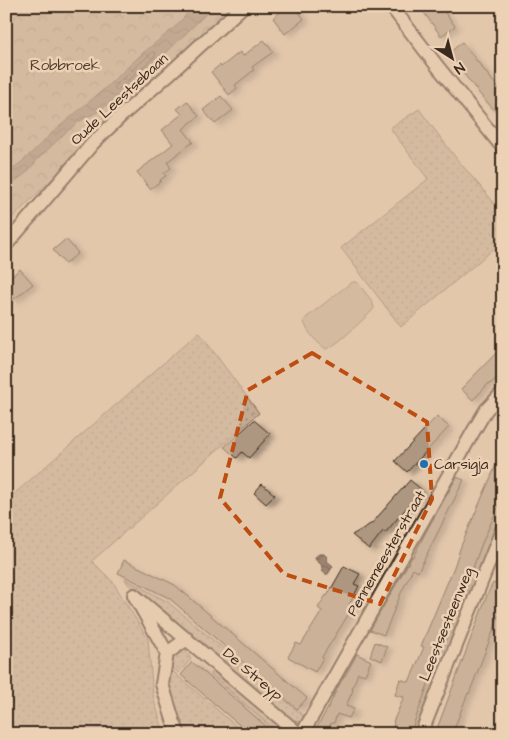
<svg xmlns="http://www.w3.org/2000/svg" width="509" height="740" viewBox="0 0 509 740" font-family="'Architects Daughter',sans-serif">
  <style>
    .green { fill: url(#green-dots); stroke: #7f6a58 }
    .forest { fill: url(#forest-crowns); stroke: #7f6a58 }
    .pitch { fill: #c3aa91; stroke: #7f6a58 }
    .water { fill: url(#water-waves); stroke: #75604f }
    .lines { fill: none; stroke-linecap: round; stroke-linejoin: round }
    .shore { stroke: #624e3e; stroke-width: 1 }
    .building { fill: #ae9780; stroke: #3b2a1e; filter: url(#shadow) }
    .minor-casing { stroke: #3b2a1e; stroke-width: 16 }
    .minor { stroke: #edd1b4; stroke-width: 12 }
    .marked { fill: none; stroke: #bd4d10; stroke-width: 4; stroke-dasharray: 10 6; stroke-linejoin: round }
    .poi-dot { fill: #1f6fb2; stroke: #edd1b4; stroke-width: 2 }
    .labels { text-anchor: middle; stroke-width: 5; stroke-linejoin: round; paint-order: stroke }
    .park-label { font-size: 15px; fill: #4f3d2f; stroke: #edd1b4 }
    .street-label { font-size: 15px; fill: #3b2a1e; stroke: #edd1b4 }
    .poi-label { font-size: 15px; fill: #3b2a1e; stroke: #edd1b4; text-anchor: start }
  </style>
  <defs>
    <pattern id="green-dots" width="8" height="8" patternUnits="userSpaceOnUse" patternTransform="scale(1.25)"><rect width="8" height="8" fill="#c3aa91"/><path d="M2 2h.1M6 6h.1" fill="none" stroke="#a08b76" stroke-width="1.8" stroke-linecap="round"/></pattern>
    <pattern id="forest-crowns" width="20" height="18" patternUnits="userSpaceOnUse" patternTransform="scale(1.25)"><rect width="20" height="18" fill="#c3aa91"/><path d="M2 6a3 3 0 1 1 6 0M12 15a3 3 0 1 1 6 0" fill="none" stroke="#a08b76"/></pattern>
    <pattern id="water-waves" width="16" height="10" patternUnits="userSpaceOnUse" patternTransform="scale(1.25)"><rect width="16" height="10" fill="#9c846f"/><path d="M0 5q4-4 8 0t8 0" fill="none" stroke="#806c5b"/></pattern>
    <filter id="shadow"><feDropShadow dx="5.5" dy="3" stdDeviation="2.5" flood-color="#0004"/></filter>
  </defs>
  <rect width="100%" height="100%" fill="#e2c7ab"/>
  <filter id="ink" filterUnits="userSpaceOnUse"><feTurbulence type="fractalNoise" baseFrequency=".02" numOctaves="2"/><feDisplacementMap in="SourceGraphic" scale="10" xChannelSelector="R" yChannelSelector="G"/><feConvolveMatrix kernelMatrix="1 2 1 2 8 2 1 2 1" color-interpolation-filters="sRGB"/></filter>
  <g filter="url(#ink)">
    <!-- green -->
    <path class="green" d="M419 109 456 158 503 213V241L401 327 341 248 428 179 390 128Z
      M199 332 259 413 92 561 113 582 148 639 152 685 154 700 164 733 160 734H6V487L13 495Z
      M125 579 168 602 306 718 304 720 298 722 293 720 161 608 128 584Z
      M185 650 191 659 179 673 168 665C172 658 177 652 185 650Z
      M168 667 245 734H214L211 730 207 734H183L167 686Z
      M215 668 290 734H279L210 674Z"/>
    <!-- forest -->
    <path class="forest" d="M6 6H237L119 114 6 224Z"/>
    <!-- pitch -->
    <path class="pitch" d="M353 282H357L372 301 374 308 371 312C362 320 336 347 326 349 317 343 306 331 304 321L307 317 348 285Z"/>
    <!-- water -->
    <path class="water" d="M194 6H214L163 56 124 92 99 111 78 122 63 135 39 158 25 174 15 181 6 191V174L24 160 53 132 103 90 144 52 174 28Z
      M319 554H324L327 557V561L333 566 328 574H325L323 572 321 564C318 562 315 561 315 557Z"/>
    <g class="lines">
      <!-- shore -->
      <path class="shore" d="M153 52 156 53 155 56 120 88 117 90 115 89V86Z"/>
    </g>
    <!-- building -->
    <path class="building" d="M288 6H295L304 19 285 34 273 18Z
      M427 6H440L455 26 441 36 422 10Z
      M264 40 273 52 252 67 254 70 235 85 237 88 229 95 211 72 220 65 221 67 240 52 243 56Z
      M462 42 503 94V120L487 102H486L448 54Z
      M221 96 233 110 215 124 203 110Z
      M187 101 199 116 183 129 193 142 167 162 171 168 164 173 166 176 160 180 161 181 150 189 137 172 173 144 162 130 182 114 177 109Z
      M66 239 78 253 65 264 53 250Z
      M20 269 33 284 13 300 6 292V281Z
      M503 346V372L490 384 489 383 473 400 461 389Z
      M437 416 449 427 407 472 395 461Z
      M254 420 270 434 249 458 242 452 237 458 224 447Z
      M503 449V496L482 543 466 587H467L436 663 437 664 430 679 410 734H391L394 723 393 722 404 697 395 695 400 679 409 682 424 647 421 646 454 567 461 546Z
      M457 477 464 480 418 572 413 569 401 593 384 635 370 630 412 557H413L428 528Z
      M410 480 422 490 385 533 383 531 369 549 352 535 374 522H373Z
      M262 484 275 495 266 504 254 493Z
      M124 560 175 585 307 698 297 709 169 598 118 573Z
      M344 566 360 574 354 584 359 586 349 605 353 607 322 657 323 658 315 672 288 657 296 643 301 645 322 611 318 608 326 595 327 596Z
      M493 583 503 587V605L469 694 468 693 452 734H435L487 595Z
      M375 642 387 647 382 661 370 656Z
      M357 654 371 661 365 675 358 673 352 689 353 690 346 706 354 709 349 718 337 714 334 723H331L328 734H313L328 708 337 689 344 676H345Z
      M192 662 212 679 275 734H250L231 718 181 675Z"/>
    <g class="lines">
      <!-- minor casing -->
      <g class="minor-casing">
        <path id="minor" d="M391 6 434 62 503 148
          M6 245 93 143 121 116 169 74 243 6
          M187 639 167 653 134 595 299 734
          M167 653 162 684 174 723 179 734
          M302 734 473 432 486 410 503 392
          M421 734 503 527"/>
      </g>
      <!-- minor -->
      <use href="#minor" class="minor"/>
    </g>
  </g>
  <!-- marked area -->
  <path d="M0 0H509V740H0ZM312 353 427 422 432 499 380 604 284 574 220 498 248 390Z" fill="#e2c7ab" fill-opacity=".55" fill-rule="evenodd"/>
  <path class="marked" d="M312 353 427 422 432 499 380 604 284 574 220 498 248 390Z"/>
  <!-- markers -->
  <circle class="poi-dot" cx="424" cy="464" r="5"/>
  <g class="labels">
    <!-- park labels -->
    <g class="park-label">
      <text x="65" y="70">Robbroek</text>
    </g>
    <!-- street labels -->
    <g class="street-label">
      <text transform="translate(119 99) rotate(-43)" y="5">Oude Leestsebaan</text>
      <text transform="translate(386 553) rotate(-60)" y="5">Pennemeesterstraat</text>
      <text transform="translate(446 624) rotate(-68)" y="5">Leestsesteenweg</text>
      <text transform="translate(253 674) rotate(40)" y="5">De Streyp</text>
    </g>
    <!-- poi labels -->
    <g class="poi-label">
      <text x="434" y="469">Carsigja</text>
    </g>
  </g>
  <!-- margin -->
  <rect width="509" height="740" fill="none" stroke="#edd1b4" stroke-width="25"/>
  <rect x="12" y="12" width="484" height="715" fill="none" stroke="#3b2a1e" stroke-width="2" filter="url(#ink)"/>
  <!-- north arrow -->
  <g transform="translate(452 58) rotate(144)" stroke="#edd1b4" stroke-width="4" paint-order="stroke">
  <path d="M0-4L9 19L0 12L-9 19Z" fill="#3b2a1e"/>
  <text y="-8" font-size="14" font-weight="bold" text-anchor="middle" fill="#3b2a1e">N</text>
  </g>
</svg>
